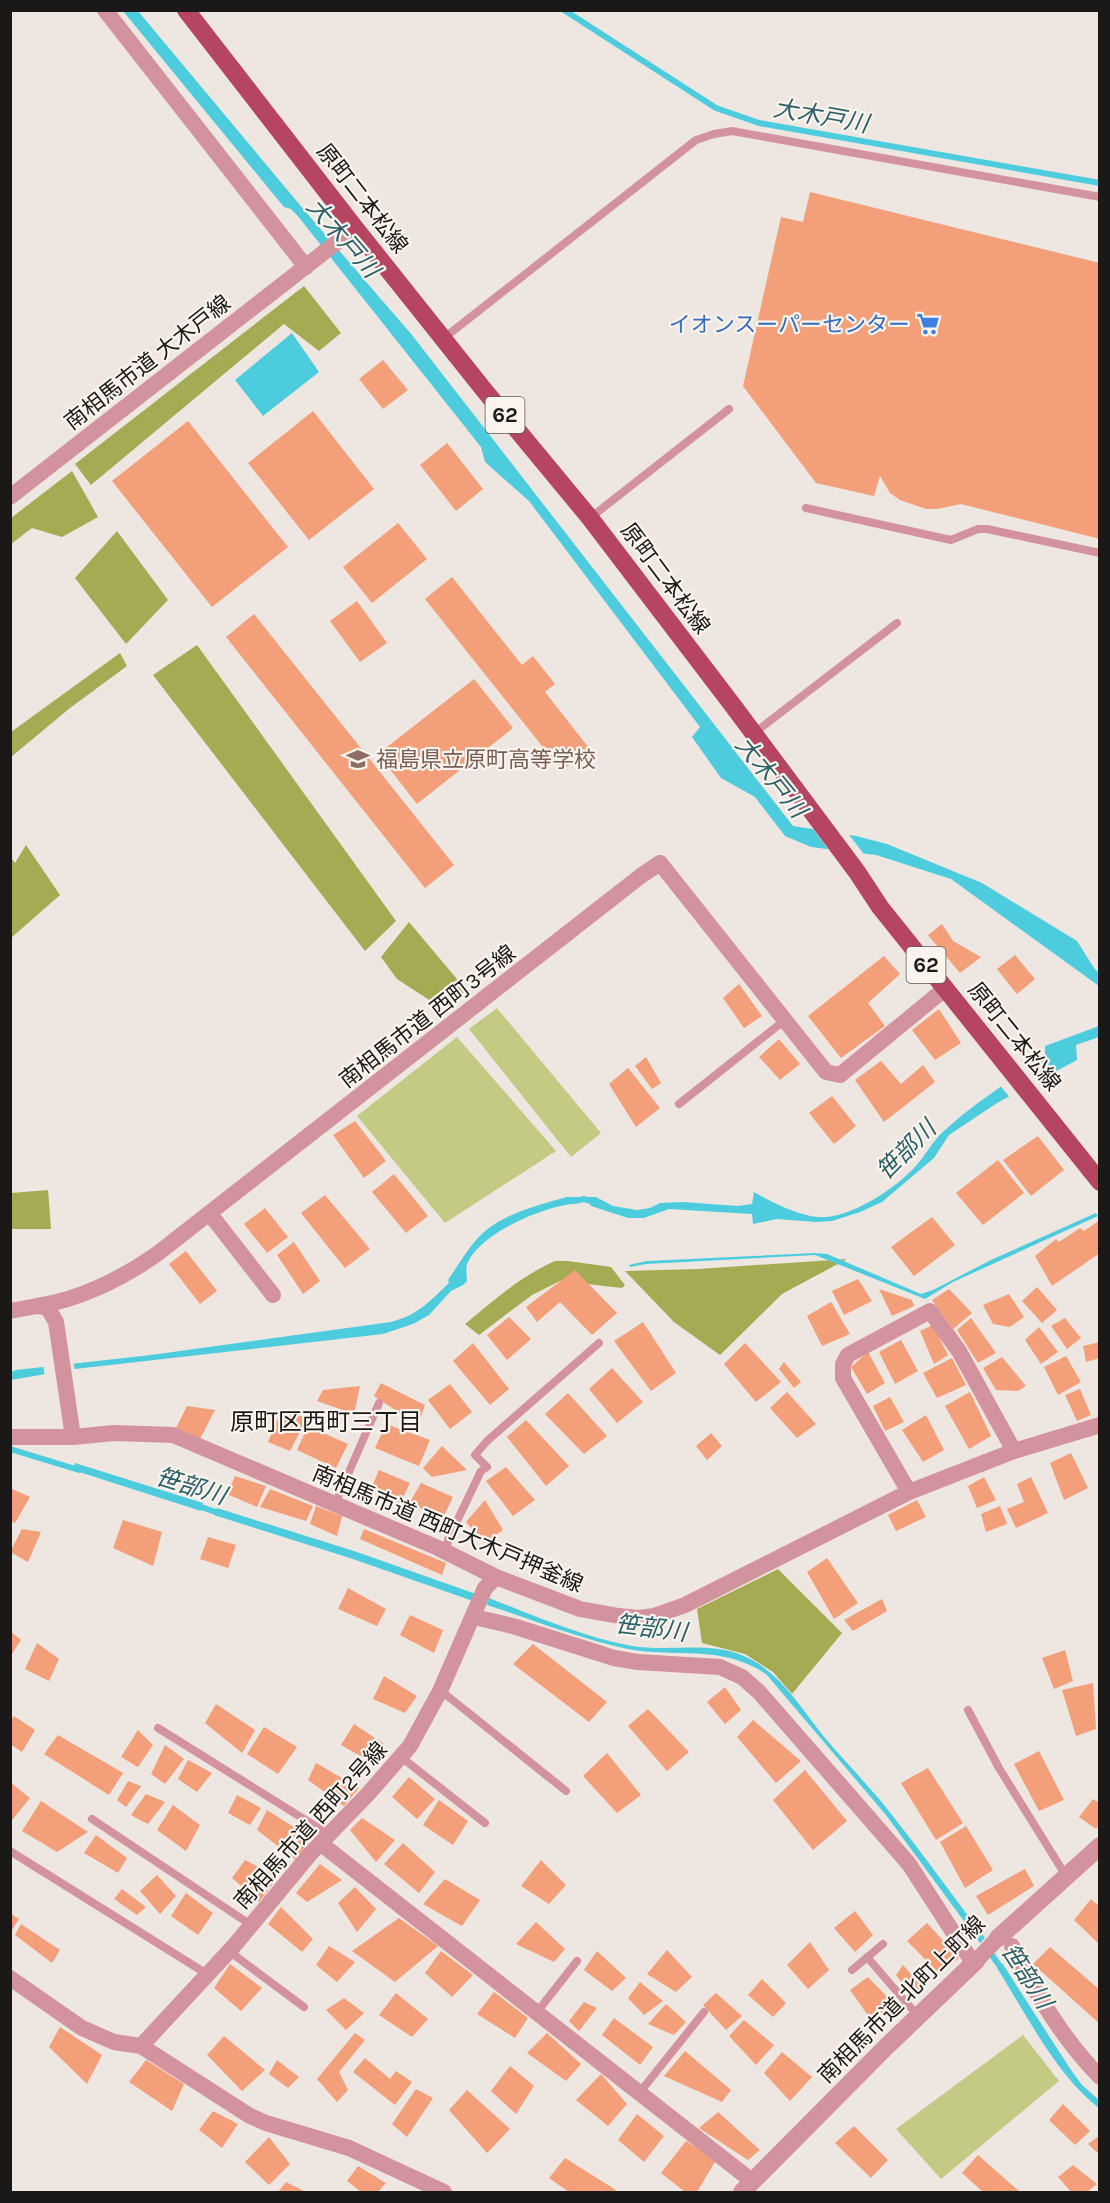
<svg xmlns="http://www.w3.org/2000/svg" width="1110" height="2203" viewBox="0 0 1110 2203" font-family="Karla,'Noto Sans JP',sans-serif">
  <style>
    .green { fill: #c3ca83 }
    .forest { fill: #a4ab53 }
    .water { fill: #4dccde }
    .pier { fill: #eee6e0 }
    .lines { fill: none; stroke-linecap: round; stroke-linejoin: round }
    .stream { stroke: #4dccde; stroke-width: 6 }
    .building { fill: #f39f79 }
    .service { stroke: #d3939e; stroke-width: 8 }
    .minor { stroke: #d3939e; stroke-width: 16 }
    .tertiary { stroke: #d3939e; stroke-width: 18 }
    .primary { stroke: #b54561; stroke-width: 18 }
    .labels { text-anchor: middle; stroke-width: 4.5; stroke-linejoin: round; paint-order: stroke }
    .shield { fill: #fbf4ee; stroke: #5e5b58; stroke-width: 1.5 }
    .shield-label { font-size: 21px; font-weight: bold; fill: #1b1917 }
    .street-label { font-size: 22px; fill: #1b1917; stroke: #fbf4ee }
    .shop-label { font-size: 22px; fill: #366cbe; stroke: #fbf4ee; text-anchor: end }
    .education-label { font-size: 22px; fill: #785e54; stroke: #fbf4ee; text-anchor: start }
    .water-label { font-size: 24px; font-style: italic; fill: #2b6067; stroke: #fbf4ee }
    .neighbourhood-label { font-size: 24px; fill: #1b1917; stroke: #fbf4ee }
  </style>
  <rect width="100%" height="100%" fill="#eee6e0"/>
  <!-- green -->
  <path class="green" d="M497 1008 601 1133 571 1157 469 1029Z
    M457 1037 556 1151 445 1223 357 1116Z
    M1023 2035 1059 2081 941 2179 896 2129Z"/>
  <!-- forest -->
  <path class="forest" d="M304 286 341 333 319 351 284 324 91 485 75 464Z
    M72 471 98 517 62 537 32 528 11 544V518Z
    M117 531 168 600 126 644 75 578Z
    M197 645 396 921 365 951 153 675Z
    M120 653 127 666 70 708 11 757V732Z
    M26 845 60 895 11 938V858L15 863Z
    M409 922 467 991 440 1007 397 979 381 957Z
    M48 1190 51 1229H11V1193Z
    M847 1259 782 1294 720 1355 674 1322 625 1271 698 1269Z
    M555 1261H568L611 1267 625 1285 622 1288 560 1281 532 1295 479 1335 465 1324C494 1300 521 1276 555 1261Z
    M778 1569 842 1633 792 1694 773 1672 745 1654 702 1643 697 1609Z"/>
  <!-- water -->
  <path class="water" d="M123 11H138L305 211 412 335 793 826 856 836 887 844 982 883 1077 941 1094 968 1099 973V986L951 879 876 855 811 847 785 836 755 797 721 778 692 737 700 727 529 501 485 462 481 447 297 215 291 209 284 207Z
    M292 333 319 372 263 416 235 380Z
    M1099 1026V1037L1076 1045 1077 1060 997 1103 949 1135 934 1158 882 1202 860 1212 832 1221 816 1222 777 1219 753 1224 752 1214 669 1209 644 1218H628L591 1206 587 1197H596L613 1206 637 1210 650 1208 660 1203 683 1202 738 1206 752 1204 754 1192C771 1202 797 1215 817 1217 848 1220 893 1190 913 1169 925 1157 932 1141 945 1130 976 1102 1010 1080 1045 1058V1046Z
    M567 1197H579L581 1203C549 1204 483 1231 468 1262 465 1267 467 1275 467 1281L463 1285 451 1291 429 1315 413 1324 383 1334 75 1369 11 1380V1372L16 1370 151 1355 391 1322C418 1315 429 1302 449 1283L448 1280C460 1263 472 1240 489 1228 511 1212 541 1204 567 1197Z
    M1096 1213 1098 1216 953 1282 925 1299 815 1255 646 1264 630 1267 629 1265 647 1261 815 1253 827 1254 921 1294 933 1290 991 1260Z
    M75 1463 203 1503 201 1511 73 1470Z
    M217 1508 357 1552 476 1594 473 1601 350 1558 214 1515Z
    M489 1598C535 1616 583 1637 632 1646 669 1652 709 1641 744 1656 781 1672 802 1710 826 1739 848 1765 872 1789 892 1815 924 1855 954 1898 985 1938L980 1943 886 1815 766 1674C721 1644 677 1658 628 1649 580 1639 533 1620 487 1605Z
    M1002 1963 1071 2070 1082 2085 1099 2100V2108C1057 2076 1026 2014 997 1968Z"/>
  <!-- pier -->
  <path class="pier" d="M811 826 847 832 866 857 831 853Z
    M1029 1065 1042 1082 1011 1099 999 1084Z
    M73 1359 75 1372 45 1378 43 1364Z"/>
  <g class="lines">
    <!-- stream -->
    <path class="stream" d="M564 10 716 108 759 123 1100 183
      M574 1201 584 1199 596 1203
      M10 1449 79 1470
      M195 1505 222 1514
      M989 1951 1004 1972"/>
  </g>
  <!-- building -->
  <path class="building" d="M810 192 1100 263V539L961 504 937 509H926L900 500 890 493 880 476 874 496 816 483 743 386 781 217 803 222Z
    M383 360 408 390 383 409 359 379Z
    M313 411 374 489 309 540 248 463Z
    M188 421 288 547 212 607 112 481Z
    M447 443 483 489 456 511 420 465Z
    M398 523 427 559 372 603 343 567Z
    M452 577 522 665 533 656 555 684 545 692 589 748 562 771 425 599Z
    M357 601 387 643 360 662 330 621Z
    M254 614 454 865 425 888 226 637Z
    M474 679 513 728 417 804 378 754Z
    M942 924 953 941 981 957 960 973 928 935Z
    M1015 955 1035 979 1017 994 997 969Z
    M884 956 900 974 868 1003 885 1026 841 1058 808 1016Z
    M739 984 762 1016 744 1028 723 998Z
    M939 1009 961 1043 935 1060 912 1030Z
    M779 1039 800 1064 780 1080 759 1057Z
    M646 1057 661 1083 652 1089 635 1066Z
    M881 1061 901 1084 923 1065 935 1082 884 1122 855 1080Z
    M628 1068 660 1108 636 1127 609 1084Z
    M832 1096 856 1126 834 1144 809 1113Z
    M355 1121 386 1161 364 1178 333 1135Z
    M1038 1136 1064 1170 1031 1196 1003 1160Z
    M998 1160 1024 1193 983 1225 956 1193Z
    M394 1174 428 1216 406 1233 372 1192Z
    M325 1195 370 1249 345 1268 301 1213Z
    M265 1208 288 1237 267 1253 244 1224Z
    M932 1217 955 1245 914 1276 891 1247Z
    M1100 1220V1253L1052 1286 1035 1256 1056 1239 1059 1242 1080 1228 1084 1231Z
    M294 1242 320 1281 303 1294 277 1255Z
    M186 1251 217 1291 200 1304 169 1264Z
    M575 1270 617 1313 592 1335 560 1302 537 1322 526 1307Z
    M858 1279 872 1301 844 1315 832 1291Z
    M1037 1287 1057 1310 1042 1323 1022 1301Z
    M879 1289 912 1300 914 1306 892 1316Z
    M949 1289 972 1313 953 1329 932 1300Z
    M1009 1294 1024 1317 1010 1327 993 1324 983 1305Z
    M831 1302 850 1334 822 1346 807 1316Z
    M509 1317 531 1339 507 1360 487 1335Z
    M971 1318 996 1353 978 1363 957 1330Z
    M1065 1318 1081 1338 1067 1349 1051 1326Z
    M643 1322 676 1373 651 1391 614 1341Z
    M933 1325 948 1355 934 1364 920 1331Z
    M1039 1327 1058 1352 1041 1364 1025 1340Z
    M901 1340 918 1371 895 1384 879 1352Z
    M1100 1342V1358L1086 1362 1083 1346Z
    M473 1343 509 1389 490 1405 453 1361Z
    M745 1343 781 1382 756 1402 724 1364Z
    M868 1352 885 1383 867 1394 851 1367Z
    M1066 1356 1081 1382 1058 1395 1044 1367Z
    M1002 1357 1026 1386 1018 1391 996 1390 983 1368Z
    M952 1358 966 1385 937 1398 923 1373Z
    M784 1362 801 1382 794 1388 779 1369Z
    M612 1368 643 1402 617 1423 589 1389Z
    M381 1383 425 1405 418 1425 374 1396Z
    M450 1384 472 1412 450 1429 428 1400Z
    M360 1386 354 1414 317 1401 323 1390Z
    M1080 1389 1091 1415 1077 1421 1065 1395Z
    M787 1392 816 1424 797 1438 770 1408Z
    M970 1392 991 1436 969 1449 945 1406Z
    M568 1393 607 1436 584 1454 545 1414Z
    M890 1397 904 1422 885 1431 873 1406Z
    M187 1406 215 1410 200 1439 176 1428Z
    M281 1410 307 1418 290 1451 268 1442Z
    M926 1415 944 1450 923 1462 902 1430Z
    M526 1420 569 1466 546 1486 507 1437Z
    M386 1424 430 1440 419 1466 375 1448Z
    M308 1426 348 1444 336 1468 297 1450Z
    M711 1433 722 1446 707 1460 696 1446Z
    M442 1446 467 1470 432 1477 423 1468Z
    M1071 1453 1088 1488 1064 1500 1050 1463Z
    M506 1467 535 1500 513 1516 486 1481Z
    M379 1470 410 1483 399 1506 371 1489Z
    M235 1476 266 1486 257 1507 227 1494Z
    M984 1477 996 1500 977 1508 968 1486Z
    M1031 1477 1048 1513 1016 1528 1007 1509 1024 1502 1017 1484Z
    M421 1483 453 1497 442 1520 410 1502Z
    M10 1488 30 1497 15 1523 10 1521Z
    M270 1489 313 1506 306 1521 260 1507Z
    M485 1500 503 1530 484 1543 466 1522Z
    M917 1500 926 1517 896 1531 888 1515Z
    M316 1506 342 1516 337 1536 310 1524Z
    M1000 1506 1007 1524 986 1532 981 1514Z
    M123 1520 162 1532 153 1566 113 1548Z
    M22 1529 41 1532 28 1562 10 1552Z
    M364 1529 446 1563 442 1575 360 1539Z
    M208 1537 236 1545 228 1568 200 1559Z
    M827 1558 858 1603 834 1619 807 1572Z
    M348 1588 386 1609 377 1626 338 1609Z
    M882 1599 887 1611 853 1631 844 1620Z
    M410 1615 443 1630 434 1653 400 1635Z
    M10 1631 21 1640 10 1657Z
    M37 1643 59 1659 49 1681 25 1669Z
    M533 1644 607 1702 589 1722 513 1664Z
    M1065 1650 1073 1681 1054 1689 1042 1658Z
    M384 1676 417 1696 405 1713 373 1699Z
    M1093 1683 1096 1729 1076 1736 1062 1690Z
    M725 1687 741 1710 725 1724 707 1702Z
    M216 1704 255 1730 242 1753 205 1723Z
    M648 1709 689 1752 667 1771 628 1726Z
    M14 1716 35 1730 22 1752 10 1744V1722Z
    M753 1720 801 1761 776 1783 737 1737Z
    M354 1724 384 1744 373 1763 341 1745Z
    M264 1727 297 1747 278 1774 247 1754Z
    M138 1730 153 1745 138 1767 121 1757Z
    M58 1735 123 1773 109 1795 44 1754Z
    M165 1745 184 1759 165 1784 151 1774Z
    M1039 1751 1064 1800 1039 1811 1014 1764Z
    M607 1753 641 1795 617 1813 583 1776Z
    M188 1760 212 1773 197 1792 178 1779Z
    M316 1763 359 1788 344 1806 308 1780Z
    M928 1768 963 1823 936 1840 901 1783Z
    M805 1770 847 1821 813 1850 773 1800Z
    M409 1777 435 1799 417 1819 392 1797Z
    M128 1781 141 1786 126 1807 117 1800Z
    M10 1782 30 1798 13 1819H10Z
    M146 1794 165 1802 148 1824 131 1815Z
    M237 1795 261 1808 250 1825 228 1813Z
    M1093 1799 1100 1803V1824L1096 1829 1079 1817Z
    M439 1800 468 1821 453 1845 423 1825Z
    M41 1801 88 1832 57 1852 22 1831Z
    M173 1805 200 1825 186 1851 157 1830Z
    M267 1810 311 1838 296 1860 257 1830Z
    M362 1818 395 1840 376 1862 350 1830Z
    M966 1826 993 1870 965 1888 940 1842Z
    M96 1835 127 1858 118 1873 84 1853Z
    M403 1843 435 1872 419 1893 384 1864Z
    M245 1860 278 1877 259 1902 232 1878Z
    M541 1860 566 1885 549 1904 521 1886Z
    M320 1864 342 1880 307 1902 296 1893Z
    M1025 1869 1034 1886 988 1915 976 1896Z
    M157 1875 176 1896 160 1914 140 1891Z
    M445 1879 480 1900 462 1926 423 1904Z
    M355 1887 376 1909 357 1932 338 1903Z
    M122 1889 146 1907 137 1915 114 1899Z
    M186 1893 213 1913 198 1935 171 1916Z
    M1091 1899 1100 1907V1945L1074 1920Z
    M281 1907 313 1939 302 1952 268 1924Z
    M855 1911 873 1935 855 1952 834 1928Z
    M10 1913 19 1919 10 1933Z
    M399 1918 438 1946 395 1982 352 1951Z
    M536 1922 565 1949 554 1962 516 1944Z
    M927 1923 959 1958 939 1973 907 1941Z
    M21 1924 60 1950 52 1963 15 1935Z
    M810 1942 829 1970 808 1989 787 1965Z
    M329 1946 355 1962 337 1982 316 1965Z
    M1050 1947 1100 1990V2024L1033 1964Z
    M667 1950 692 1977 676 1992 647 1974Z
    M441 1951 473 1975 452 1997 425 1973Z
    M597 1951 626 1978 612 1991 584 1970Z
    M230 1964 262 1988 241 2011 214 1988Z
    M903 1965 925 1990 915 1999 896 1975Z
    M868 1977 895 2005 874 2024 850 1990Z
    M762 1979 786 2003 773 2017 748 1995Z
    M640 1982 663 2001 644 2015 628 1998Z
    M494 1992 528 2018 515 2038 477 2014Z
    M396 1993 428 2019 412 2037 379 2015Z
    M716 1993 742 2016 726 2030 703 2005Z
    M344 1998 364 2013 346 2030 326 2010Z
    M584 2002 597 2008 579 2031 569 2021Z
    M666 2004 686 2022 674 2035 648 2024Z
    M614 2018 653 2047 640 2065 602 2035Z
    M744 2020 774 2045 756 2065 729 2036Z
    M60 2027 102 2055 87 2084 49 2047Z
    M355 2033 365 2040 339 2072 348 2090 337 2102 317 2079Z
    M547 2033 581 2064 566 2081 527 2053Z
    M224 2036 265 2070 242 2091 207 2055Z
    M685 2051 731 2090 722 2102 664 2076Z
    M782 2052 812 2077 790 2101 764 2073Z
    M365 2058 390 2079 396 2071 412 2082 395 2105 353 2072Z
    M146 2060 184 2084 172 2111 129 2082Z
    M277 2060 299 2077 288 2088 269 2074Z
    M510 2066 534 2086 516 2114 491 2091Z
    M601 2074 627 2104 608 2126 576 2100Z
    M416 2089 433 2098 407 2137 392 2124Z
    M467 2090 510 2129 487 2153 449 2110Z
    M1063 2104 1090 2131 1075 2145 1049 2120Z
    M213 2111 238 2124 222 2148 199 2130Z
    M718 2112 760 2150 748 2160 699 2128Z
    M637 2114 664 2136 644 2162 618 2140Z
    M854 2126 888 2160 871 2178 835 2143Z
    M1100 2135V2155L1088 2144Z
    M269 2137 290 2164 269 2185 245 2162Z
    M686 2141 716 2160 697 2192H685L661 2173Z
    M978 2155 1020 2192H983L962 2173Z
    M565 2158 616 2190 614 2192H569L549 2178Z
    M1073 2165 1097 2184 1087 2192H1071L1058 2177Z
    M358 2166 386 2183 378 2192H361L347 2181Z
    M286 2182 306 2192H278Z"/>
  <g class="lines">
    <!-- service -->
    <path class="service" d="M444 338 696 140 714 134 732 131 1100 197
      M806 508 951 540 978 529H987L1100 553
      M590 518 729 409
      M753 734 897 623
      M679 1104 785 1020
      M335 1504 379 1403
      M446 1553 448 1540 481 1471 487 1467 475 1455 487 1441 599 1343
      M440 1691 450 1698 566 1791
      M968 1710 999 1768 1066 1876
      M158 1728 328 1834
      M401 1757 485 1823
      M92 1819 251 1925
      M10 1851 207 1974
      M229 1951 304 2007
      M867 1957 918 2016
      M852 1970 883 1944
      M537 2012 577 1961
      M640 2092 704 2012"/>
    <!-- minor -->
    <path class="minor" d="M105 10 306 267
      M10 497 355 228
      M210 1214 273 1295
      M10 1311 37 1306
      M10 1437H73L56 1322 48 1308 37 1306C79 1300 123 1278 157 1254L642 875 660 863 826 1072 840 1075 946 988
      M73 1437 114 1433 173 1435 438 1548 496 1577 580 1609 619 1616 639 1618 654 1616 685 1605 909 1492 1014 1451 1100 1425
      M909 1492 843 1378V1364L848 1355 930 1311 959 1351 1014 1451
      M474 1617 513 1626 614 1658 638 1662 720 1667 742 1677 759 1692 909 1864 973 1963
      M320 1843 752 2181
      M1012 1946C1036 1994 1062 2038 1100 2077
      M976 1961 998 1938
      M10 1978 82 2028 114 2042 141 2046 250 2116 266 2123 349 2148 444 2192
      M141 2046 233 1947 311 1853 368 1794 410 1746 440 1691 485 1588 496 1577"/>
    <!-- tertiary -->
    <path class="tertiary" d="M998 1938 1100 1846
      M742 2192 887 2046 976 1961"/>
    <!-- primary -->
    <path class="primary" d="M186 10 355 228 484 390 590 518 734 707 857 872 880 907 1100 1182"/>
  </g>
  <!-- icons -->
  <defs>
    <g id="supermarket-bare" transform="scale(1.8)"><path d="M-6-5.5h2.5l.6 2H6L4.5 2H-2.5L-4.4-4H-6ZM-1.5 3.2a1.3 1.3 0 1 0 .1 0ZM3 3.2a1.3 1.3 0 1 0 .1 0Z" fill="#3f7fe0" stroke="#fbf4ee" stroke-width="2.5" paint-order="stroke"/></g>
    <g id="school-bare" transform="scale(1.8)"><path d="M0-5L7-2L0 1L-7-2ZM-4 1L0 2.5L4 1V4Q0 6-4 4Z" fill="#8d6e63" stroke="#fbf4ee" stroke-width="2.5" paint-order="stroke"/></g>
  </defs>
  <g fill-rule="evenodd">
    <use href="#supermarket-bare" x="928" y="324"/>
    <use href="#school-bare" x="358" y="759"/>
  </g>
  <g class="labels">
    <!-- shield labels -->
    <g class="shield">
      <rect x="485.5" y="397" width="39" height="36" rx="4.5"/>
      <rect x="906.5" y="947" width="39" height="36" rx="4.5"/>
    </g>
    <g class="shield-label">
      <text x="505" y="422">62</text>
      <text x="926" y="972">62</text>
    </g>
    <!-- street labels -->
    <g class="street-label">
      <text transform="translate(363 198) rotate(52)" y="8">原町二本松線</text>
      <text transform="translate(147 362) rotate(-38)" y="8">南相馬市道 大木戸線</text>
      <text transform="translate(666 578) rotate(53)" y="8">原町二本松線</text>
      <text transform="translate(427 1016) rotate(-38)" y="8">南相馬市道 西町3号線</text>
      <text transform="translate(1015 1036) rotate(51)" y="8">原町二本松線</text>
      <text transform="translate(448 1528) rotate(23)" y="8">南相馬市道 西町大木戸押釜線</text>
      <text transform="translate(310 1825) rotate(-48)" y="8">南相馬市道 西町2号線</text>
      <text transform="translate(901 1999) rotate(-45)" y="8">南相馬市道 北町上町線</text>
    </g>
    <!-- shop labels -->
    <g class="shop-label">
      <text x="910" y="332">イオンスーパーセンター</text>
    </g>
    <!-- education labels -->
    <g class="education-label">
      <text x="376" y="767">福島県立原町高等学校</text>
    </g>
    <!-- water labels -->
    <g class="water-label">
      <text transform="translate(821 116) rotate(10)" y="8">大木戸川</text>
      <text transform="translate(343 238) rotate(49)" y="8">大木戸川</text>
      <text transform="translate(771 777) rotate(51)" y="8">大木戸川</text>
      <text transform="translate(906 1150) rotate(-45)" y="8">笹部川</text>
      <text transform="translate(191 1486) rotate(17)" y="8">笹部川</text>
      <text transform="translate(651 1628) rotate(7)" y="8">笹部川</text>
      <text transform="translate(1027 1976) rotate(57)" y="8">笹部川</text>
    </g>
    <!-- neighbourhood labels -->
    <g class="neighbourhood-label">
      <text x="326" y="1430">原町区西町三丁目</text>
    </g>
  </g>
  <!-- border -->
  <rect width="1110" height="2203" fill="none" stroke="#1b1917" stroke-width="24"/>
</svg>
